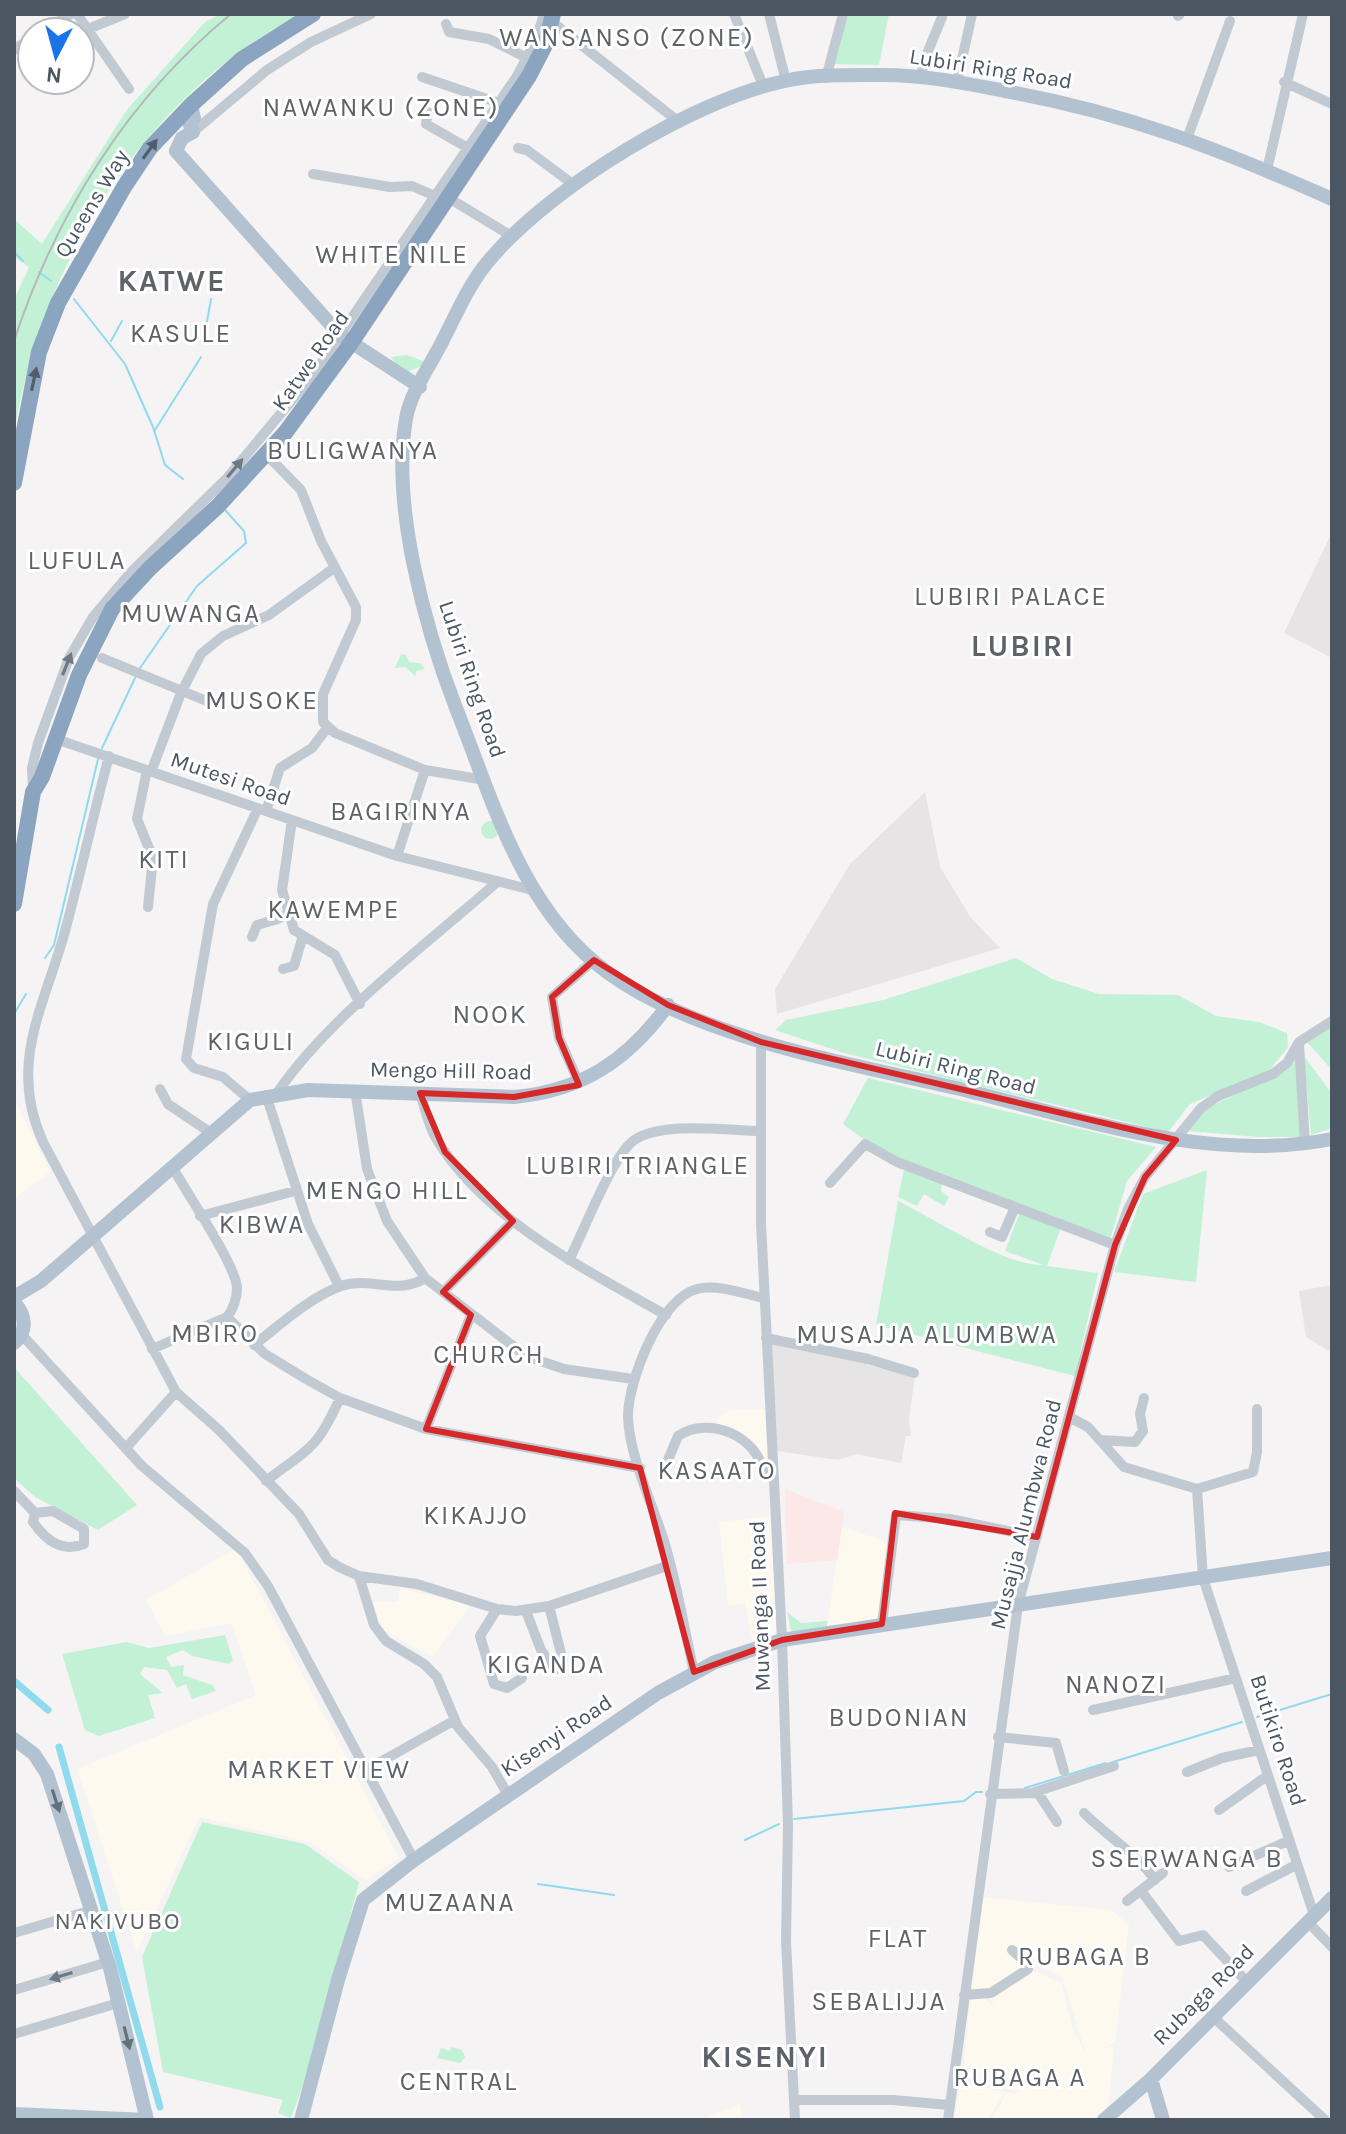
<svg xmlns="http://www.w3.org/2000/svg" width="1346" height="2134" viewBox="0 0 1346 2134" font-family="Karla,sans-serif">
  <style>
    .commercial { fill: #fdf9ef }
    .education { fill: #e6e4e5 }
    .medical { fill: #fce8e6 }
    .green { fill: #c3f1d5 }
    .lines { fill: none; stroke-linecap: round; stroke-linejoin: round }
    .stream { stroke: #90daee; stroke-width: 2 }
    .canal { stroke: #90daee; stroke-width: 7 }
    .minor { stroke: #c1cad2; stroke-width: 10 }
    .major { stroke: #b3c2d1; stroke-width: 14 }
    .highway { stroke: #8ba5c1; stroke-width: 16 }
    .rail { stroke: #b5b8bd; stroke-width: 2 }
    .oneway { fill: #505e6b }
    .oneway2 { fill: #6e7983 }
    .oneway3 { fill: #64717d }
    .marked { fill: none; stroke: #d62828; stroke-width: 6; stroke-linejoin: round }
    .labels { text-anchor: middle; stroke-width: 6; stroke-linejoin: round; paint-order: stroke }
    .street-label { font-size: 22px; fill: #4a5661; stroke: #fff }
    .neighbourhood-label { font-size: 24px; letter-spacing: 2px; fill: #5f6368; stroke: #fff }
    .quarter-label { font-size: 26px; letter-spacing: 2px; fill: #5f6368; stroke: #fff }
    .district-label { font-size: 30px; font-weight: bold; letter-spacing: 2px; fill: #5f6368; stroke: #fff }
  </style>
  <rect width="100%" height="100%" fill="#f5f3f3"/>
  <!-- commercial -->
  <path class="commercial" d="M14 1098 50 1172 14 1199Z
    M765 1409 768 1474 758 1452 717 1429V1417L731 1410Z
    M770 1516 779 1635 753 1644 745 1603 728 1606 719 1522Z
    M842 1527 888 1542 879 1621 826 1630Z
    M236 1548 399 1858 366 1880 310 1842 199 1817 137 1952 77 1769 256 1695 232 1623 165 1636 146 1600Z
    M400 1588 470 1605 433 1657 382 1630 373 1602H398Z
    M981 1897 1112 1910 1129 1925 1115 2043 1102 2049 1114 2046 1109 2103 1093 2120H989L988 2117 987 2120H954L961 2082 1005 2092 989 2118 994 2117 1006 2092 1015 2094 1017 2091 963 2077 970 1998 983 1996 996 2009 989 1998 1034 1971 1061 1983 1073 2030 1086 2054 1062 1977 1034 1964 994 1989 971 1993Z
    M740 2104 742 2120H701Z"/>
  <!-- education -->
  <path class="education" d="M1332 532V658L1284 633Z
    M925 792 940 867 971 918 1000 948 777 1014 775 989 850 864Z
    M1332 1285V1353L1306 1337 1299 1291Z
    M770 1341 867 1360V1365L915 1375 909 1419 911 1436H906L901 1463 857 1454 838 1460 777 1451Z"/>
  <!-- medical -->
  <path class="medical" d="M785 1489 844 1512 837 1560 787 1564Z"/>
  <!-- green -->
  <path class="green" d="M221 14H301C145 94 39 266 14 436V300L29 267 14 256V219L42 244 126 111 205 22Z
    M844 14H889L879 65 827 64Z
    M407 355 423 361V365L403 374 391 357Z
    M401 654 406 655 409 662 420 663 425 669 417 671 415 676 406 667 395 668Z
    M481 830a9 9 0 1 1 18 0a9 9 0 1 1-18 0Z
    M1016 958 1052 979 1099 994 1178 995 1216 1016 1259 1022 1287 1033 1288 1047 1269 1071 1190 1104 1168 1132 844 1053 775 1030 786 1020 883 1000Z
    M1332 1026V1070L1307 1042Z
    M1304 1056 1332 1094V1128L1311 1135Z
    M1295 1060 1302 1137H1258L1187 1131 1209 1107 1286 1071Z
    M868 1078 1156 1147 1127 1181 1110 1240C1021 1208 918 1183 843 1124Z
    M904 1170 942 1183 941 1191 949 1197 944 1206 924 1194 917 1206 898 1197Z
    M1207 1170 1196 1282 1114 1272 1143 1194Z
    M898 1201C933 1218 1007 1267 1043 1265L1005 1251 1020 1212 1061 1227 1047 1266 1098 1273 1075 1376 876 1325Z
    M14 1367 137 1505 98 1530 35 1497 14 1478Z
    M787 1612 801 1623 828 1621 826 1630 792 1634Z
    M225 1635 233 1660 229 1664 192 1656 183 1650 166 1657 171 1667 184 1665 183 1675 212 1685 216 1691 192 1699 186 1684 177 1688 167 1670 144 1667 140 1674 163 1693 148 1695 155 1718 99 1736 85 1730 62 1654 126 1642 149 1648Z
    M202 1822 305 1844 359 1882 314 2054 291 2118 278 2113 283 2100 163 2072 142 1957Z
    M452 2047 462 2050 465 2057 460 2063 437 2058 441 2048 449 2051Z"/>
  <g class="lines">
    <!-- stream -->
    <path class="stream" d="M14 252 23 261
      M39 272 51 281
      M74 299 125 364 153 427 165 465 183 479
      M111 341 122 321
      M203 344 211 299
      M155 430 201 357
      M140 668 197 586 246 543 244 531 225 510
      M102 748 135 678
      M45 958 54 945 98 759
      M14 1014 26 994
      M1257 1717 1332 1694
      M1113 1762 1242 1722
      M1025 1788 1106 1763
      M794 1819 964 1801 976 1792H982
      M745 1840 779 1824
      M538 1884 614 1895"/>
    <!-- canal -->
    <path class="canal" d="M14 1681 48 1710
      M59 1747 160 2107"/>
    <!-- minor -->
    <path class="minor" d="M77 14 129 89
      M734 14 764 88
      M769 14 786 81
      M1178 16 1180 14
      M551 21 679 122
      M446 24 449 32 489 39 527 58
      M88 29 125 14
      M40 32 71 14
      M14 50 32 37
      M923 76 922 66 942 17
      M422 77 499 103
      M826 78 843 14
      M957 82 972 14
      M1284 82 1332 104
      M428 112 426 124 468 148
      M193 132 267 70 311 42 371 14
      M1187 139 1230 21
      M518 148 527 150 574 185
      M1267 170 1303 14
      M313 174 390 187 412 186 435 196
      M447 197 513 237
      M266 454 301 490 321 541 356 607V620L323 694V722L335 733 425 770 485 780
      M102 658 209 702
      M56 739 397 856 532 890
      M109 756C93 816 80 876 64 935 43 1009 8 1065 43 1142L176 1392 219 1430 299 1514 328 1560 339 1567 359 1576 417 1584 497 1609 516 1611 549 1606 670 1565
      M147 770 137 819 153 858 148 907
      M151 772 181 693 201 654 223 636 269 615 334 568
      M33 790 32 768 38 743 69 658 93 617 131 572 227 478 312 376 517 76 535 42 544 14
      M266 811 280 768 312 748 327 728
      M292 820 282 890 294 930 335 955 360 1004
      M397 856 425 770
      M252 937 257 925 278 919 290 912
      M283 969 294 966 302 939
      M761 1042V1223L782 1640 788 1825 786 1941 795 2120
      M1299 1044 1305 1144
      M579 1083 559 1038 552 997 594 960
      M160 1089 168 1104 211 1133
      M355 1090 367 1169 387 1221 425 1278 526 1356 564 1369 633 1379
      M277 1093C327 1019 428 943 496 883
      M420 1093C425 1108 428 1126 437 1140 486 1220 586 1270 666 1315
      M266 1095 308 1224 339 1286
      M250 1100 223 1077 194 1068 186 1059 213 904 258 808
      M830 1183 865 1144 897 1162 1115 1245
      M200 1216 295 1191
      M990 1232 1002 1237 1015 1207
      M569 1260C583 1233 612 1157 633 1141 659 1121 727 1130 760 1131
      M443 1292 513 1221
      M227 1317 265 1354 306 1379 340 1398 426 1429 640 1468
      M22 1335 142 1466 245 1553 268 1586 414 1860
      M766 1338 868 1359 914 1373
      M254 1345C280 1325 310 1297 341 1286 371 1276 397 1296 425 1278
      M152 1349 227 1317C233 1310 237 1298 237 1288 236 1265 186 1192 173 1168
      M1071 1418 1088 1427 1124 1467 1197 1489 1203 1578 1314 1915
      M426 1429 471 1315
      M1101 1440 1135 1442 1143 1431 1140 1414 1144 1398
      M126 1448 176 1392
      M665 1467 678 1436C709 1415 759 1436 764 1475L773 1473
      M266 1481C309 1448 316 1451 340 1398
      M1197 1489 1253 1472 1257 1452V1409
      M14 1491 35 1513
      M53 1511 84 1529V1544C61 1553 46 1540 33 1522L35 1513Z
      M359 1576 374 1625 386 1641 424 1664 437 1677 458 1727 492 1767 508 1795
      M549 1606 563 1661
      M497 1609 480 1636 494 1684 507 1688 522 1678
      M526 1611 541 1650 555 1670
      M882 1624 896 1515 950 1519 1037 1537
      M694 1672C684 1628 677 1583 664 1541 652 1502 630 1458 628 1418 627 1383 660 1298 697 1289 716 1284 743 1293 763 1298
      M1093 1710 1236 1678
      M998 1737 1056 1743 1064 1771
      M366 1770 455 1720
      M1187 1772 1222 1758 1259 1750
      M1035 1792 1114 1766
      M990 1794 1038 1793 1057 1822
      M1219 1810 1267 1776
      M1084 1813C1108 1837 1135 1852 1155 1880
      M1229 1867 1288 1841
      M1246 1891 1296 1865
      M1142 1892 1179 1941 1203 1935 1246 1981
      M1127 1901 1163 1873
      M1308 1922 1332 1947
      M14 1933 92 1910
      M14 1990 108 1962
      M964 1995 991 1993 1028 1969V1964L1012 1950
      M1211 2015 1325 2120
      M14 2034 118 2003
      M797 2100H893L949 2105
      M948 2120 1018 1605 1115 1245 1128 1209 1145 1177 1201 1108 1218 1096 1273 1074 1287 1063 1299 1042 1332 1021"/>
    <!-- major -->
    <path class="major" d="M191 105 194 118 189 123 193 132 182 138 176 151 340 335 420 387
      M1332 199C1222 150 1124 112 1005 91 964 83 925 75 883 75 852 75 815 74 785 81 693 100 553 186 492 257 470 281 457 313 442 342 430 366 410 393 406 419 391 504 425 628 456 708 493 801 522 910 607 972 697 1038 848 1063 956 1088 1077 1117 1207 1164 1332 1139
      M14 1297 41 1281 250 1100 308 1090 514 1097C582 1091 628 1060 668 1005
      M14 1302C26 1315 28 1332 14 1343
      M14 1739 34 1754 47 1774 110 1968 147 2120
      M1151 2079 1163 2120
      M14 2114 146 2120
      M301 2120 338 1980 363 1900 414 1860 658 1693 715 1662 782 1640 1332 1558
      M1104 2120 1151 2079 1332 1898"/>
    <!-- highway -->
    <path class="highway" d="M14 483 39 352 58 303 124 187 150 148 191 105 242 59 313 14
      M14 904 33 792 42 777 79 675 112 609 150 568 218 506 285 433 351 343 529 76 545 45 553 14"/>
    <!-- rail -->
    <path class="rail" d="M14 341C56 214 127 99 231 14"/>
  </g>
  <!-- one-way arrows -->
  <defs><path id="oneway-solid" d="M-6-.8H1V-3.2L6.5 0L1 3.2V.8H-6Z" transform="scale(2)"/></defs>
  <g class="oneway">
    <use href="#oneway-solid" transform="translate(150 149) rotate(-54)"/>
    <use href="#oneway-solid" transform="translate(34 379) rotate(-78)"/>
  </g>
  <g class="oneway2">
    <use href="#oneway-solid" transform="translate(235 468) rotate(-50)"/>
    <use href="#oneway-solid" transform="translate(67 664) rotate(-68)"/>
    <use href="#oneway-solid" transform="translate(61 1976) rotate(163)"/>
  </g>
  <g class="oneway3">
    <use href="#oneway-solid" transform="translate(56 1801) rotate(72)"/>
    <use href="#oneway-solid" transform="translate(127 2038) rotate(76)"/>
  </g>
  <!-- marked area -->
  <path class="marked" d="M594 960 668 1005 761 1042 1176 1140 1145 1177 1115 1245 1037 1537 895 1513 882 1624 782 1640 694 1672 640 1468 426 1429 471 1315 443 1292 513 1221 445 1152 420 1093 514 1097 579 1085 559 1038 552 997Z"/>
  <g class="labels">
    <!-- street labels -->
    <g class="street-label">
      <text transform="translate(991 68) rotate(9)" y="8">Lubiri Ring Road</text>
      <text transform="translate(91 203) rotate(-59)" y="8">Queens Way</text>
      <text transform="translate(310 360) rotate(-55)" y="8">Katwe Road</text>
      <text transform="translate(473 679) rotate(71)" y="8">Lubiri Ring Road</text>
      <text transform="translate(231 778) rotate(19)" y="8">Mutesi Road</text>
      <text transform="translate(956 1067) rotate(14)" y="8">Lubiri Ring Road</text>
      <text transform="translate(451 1070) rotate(1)" y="8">Mengo Hill Road</text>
      <text transform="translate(1025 1514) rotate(-76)" y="8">Musajja Alumbwa Road</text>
      <text transform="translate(759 1606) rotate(-92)" y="8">Muwanga II Road</text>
      <text transform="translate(556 1735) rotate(-34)" y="8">Kisenyi Road</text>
      <text transform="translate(1279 1740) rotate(72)" y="8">Butikiro Road</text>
      <text transform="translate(1203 1994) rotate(-45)" y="8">Rubaga Road</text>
    </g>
    <!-- neighbourhood labels -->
    <g class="neighbourhood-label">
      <text x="118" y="1929">NAKIVUBO</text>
    </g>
    <!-- quarter labels -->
    <g class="quarter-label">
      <text x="627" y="46">WANSANSO (ZONE)</text>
      <text x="381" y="116">NAWANKU (ZONE)</text>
      <text x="392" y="263">WHITE NILE</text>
      <text x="181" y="342">KASULE</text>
      <text x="353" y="459">BULIGWANYA</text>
      <text x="77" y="569">LUFULA</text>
      <text x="1011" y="605">LUBIRI PALACE</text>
      <text x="191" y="622">MUWANGA</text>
      <text x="262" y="709">MUSOKE</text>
      <text x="401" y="820">BAGIRINYA</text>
      <text x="164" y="868">KITI</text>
      <text x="334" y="918">KAWEMPE</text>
      <text x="490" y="1023">NOOK</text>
      <text x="251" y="1050">KIGULI</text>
      <text x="638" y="1174">LUBIRI TRIANGLE</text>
      <text x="387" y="1199">MENGO HILL</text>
      <text x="262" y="1233">KIBWA</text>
      <text x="215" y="1342">MBIRO</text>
      <text x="927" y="1343">MUSAJJA ALUMBWA</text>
      <text x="489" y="1363">CHURCH</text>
      <text x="717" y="1479">KASAATO</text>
      <text x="476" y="1524">KIKAJJO</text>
      <text x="546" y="1673">KIGANDA</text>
      <text x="1116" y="1693">NANOZI</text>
      <text x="899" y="1726">BUDONIAN</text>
      <text x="319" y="1778">MARKET VIEW</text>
      <text x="1187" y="1867">SSERWANGA B</text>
      <text x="450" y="1911">MUZAANA</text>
      <text x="898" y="1947">FLAT</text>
      <text x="1085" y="1965">RUBAGA B</text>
      <text x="879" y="2010">SEBALIJJA</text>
      <text x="1020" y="2086">RUBAGA A</text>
      <text x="459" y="2090">CENTRAL</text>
    </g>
    <!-- district labels -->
    <g class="district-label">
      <text x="172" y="291">KATWE</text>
      <text x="1023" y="656">LUBIRI</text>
      <text x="765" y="2067">KISENYI</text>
    </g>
  </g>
  <!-- border -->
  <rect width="1346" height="2134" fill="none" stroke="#4a5661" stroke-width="32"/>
  <!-- north arrow -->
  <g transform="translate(56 56) rotate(186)"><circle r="38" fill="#ffffff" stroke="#b7bbc0" stroke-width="2"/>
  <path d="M0-6L14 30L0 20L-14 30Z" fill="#1a73e8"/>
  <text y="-12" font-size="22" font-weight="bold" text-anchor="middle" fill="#4a5661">N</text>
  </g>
</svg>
